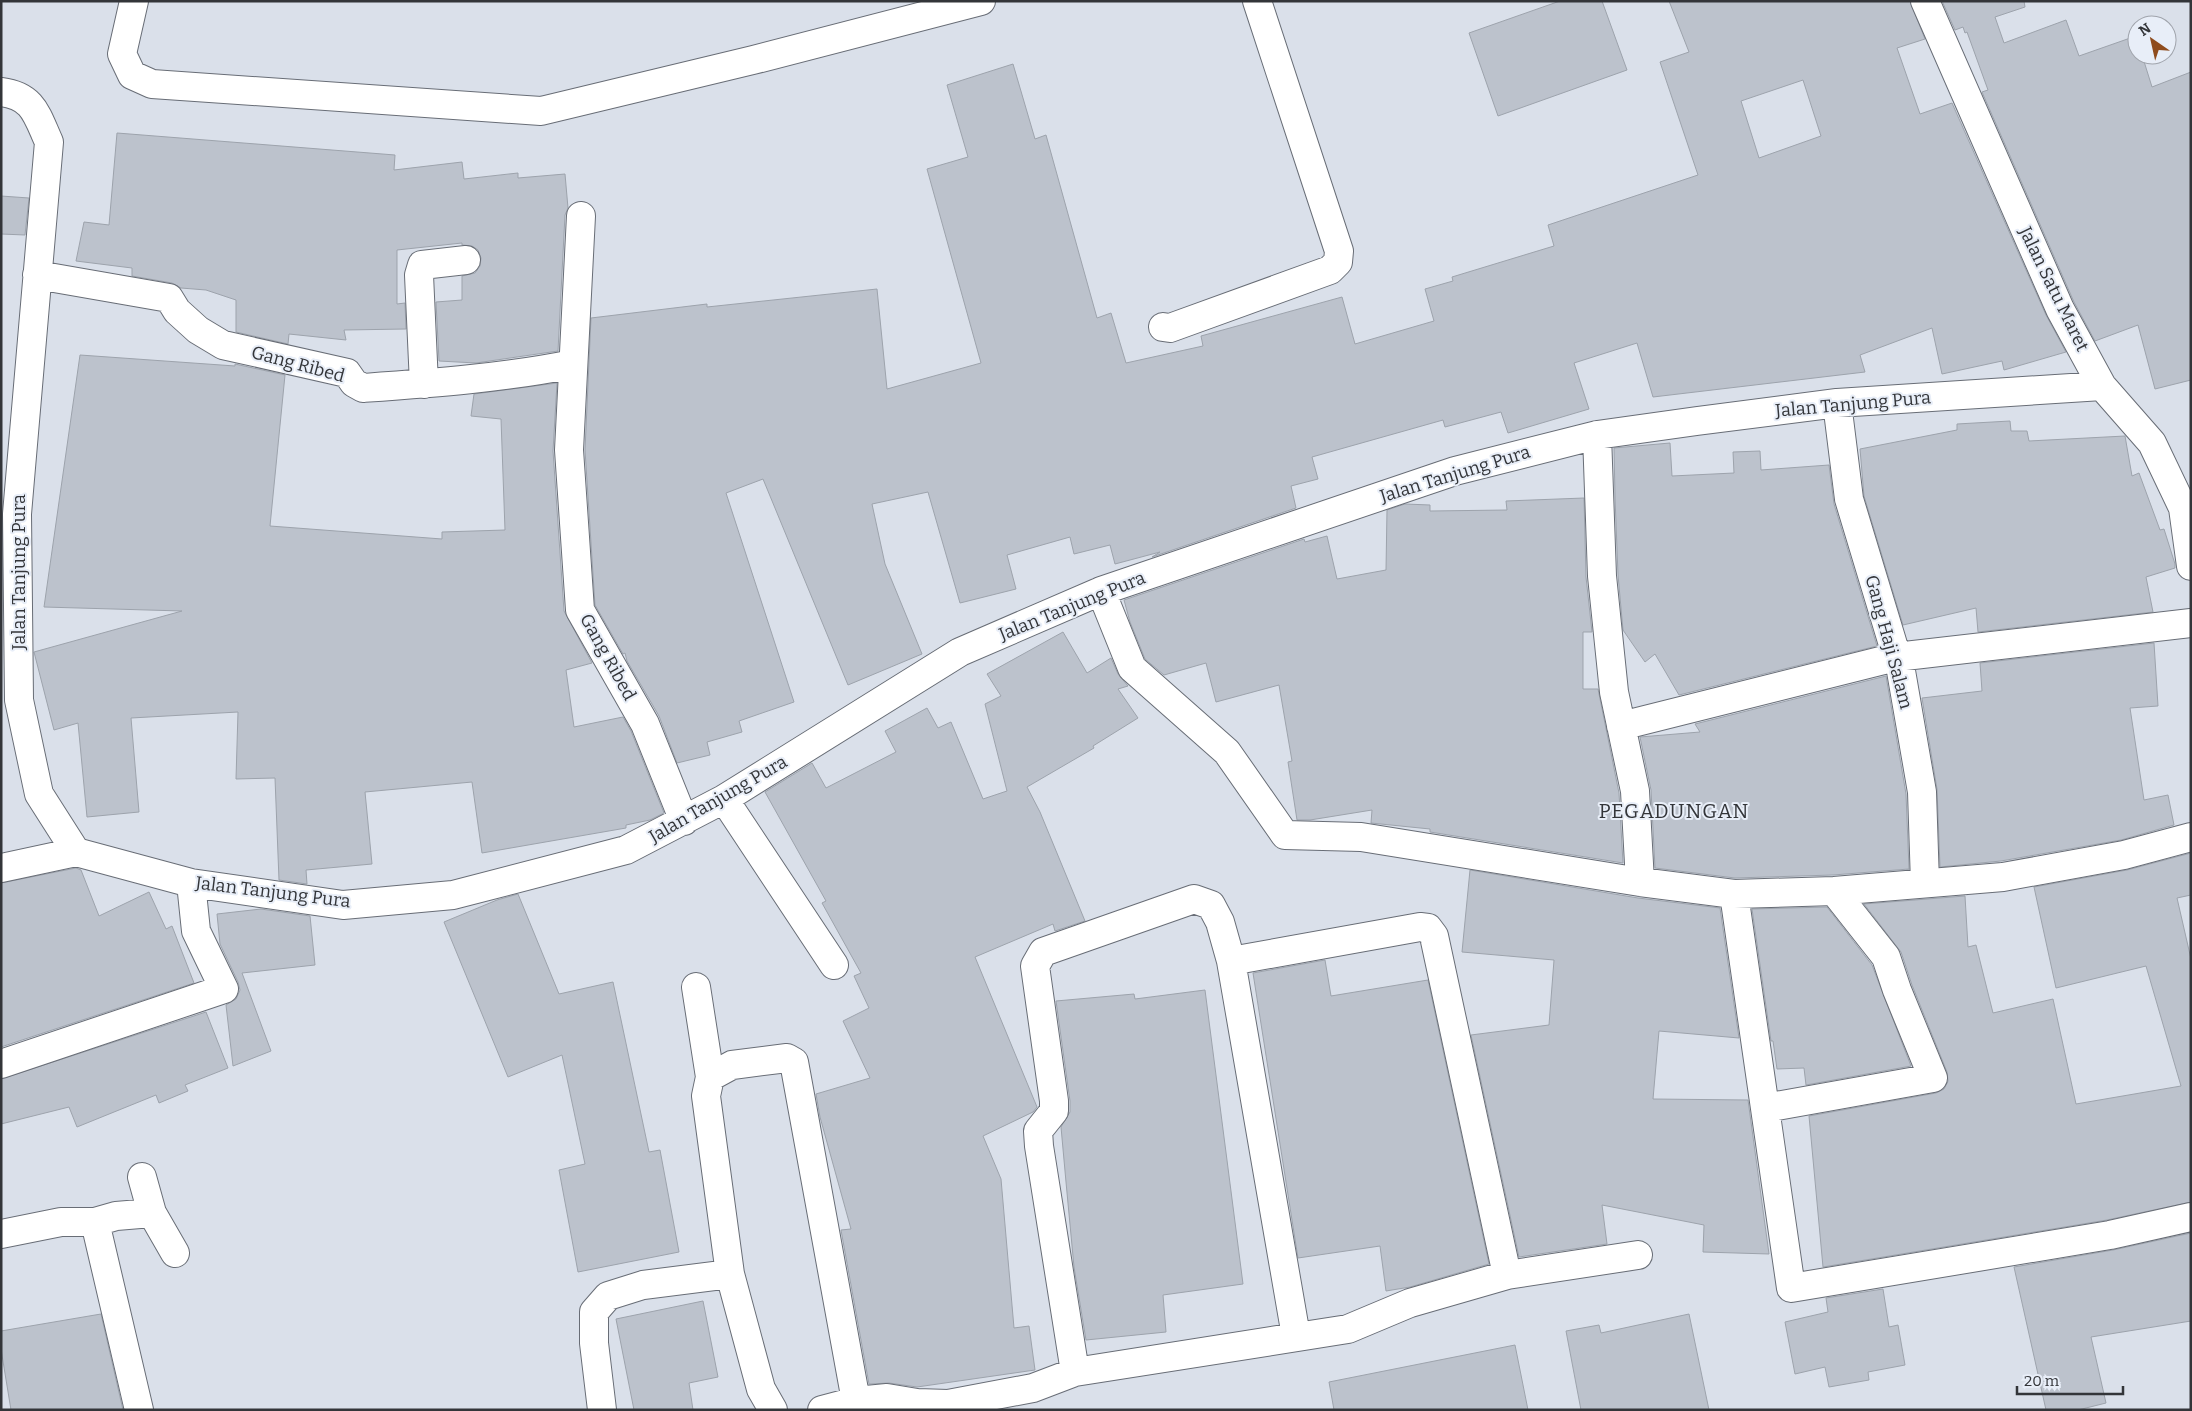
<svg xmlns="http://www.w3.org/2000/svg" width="2192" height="1411" viewBox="0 0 2192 1411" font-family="Bitter,serif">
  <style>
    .building { fill: #bcc2cc; stroke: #9da3ac; fill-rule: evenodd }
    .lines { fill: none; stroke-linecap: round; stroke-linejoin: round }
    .minor-casing { stroke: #686d76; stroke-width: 30 }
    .minor { stroke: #fff; stroke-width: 28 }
    .labels { text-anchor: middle; stroke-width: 4; stroke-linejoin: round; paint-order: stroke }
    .street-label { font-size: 18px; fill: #333539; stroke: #e8eef8 }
    .quarter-label { font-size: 20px; letter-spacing: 1px; fill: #333539; stroke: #e8eef8 }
  </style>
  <rect width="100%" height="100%" fill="#dae0ea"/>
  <!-- building -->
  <path class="building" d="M1560 1H1602L1627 70 1498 116 1469 33Z
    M1669 1H1910L1925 39 1897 48 1920 114 1952 103 2046 315 2066 352 2004 370 2002 361 1942 374 1932 328 1860 355 1865 372 1653 397 1637 343 1574 363 1589 409 1508 433 1501 412 1445 427 1443 420 1312 457 1318 479 1291 486 1296 508 1152 557 1160 552 1115 564 1110 545 1074 554 1070 537 1007 555 1016 589 960 603 928 492 872 504 885 564 922 654 848 685 763 479 726 493 794 702 739 721 742 732 707 742 710 755 677 763 659 716 627 661 625 653 623 654 595 605 585 450 591 318 707 304V307L877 289 887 389 981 363 927 169 968 157 947 85 1013 64 1035 139 1046 135 1097 318 1111 313 1126 363 1203 346 1201 336 1342 297 1355 344 1434 321 1425 289 1453 281 1452 277 1554 246 1548 225 1698 175 1660 62 1689 52ZM1803 80 1821 136 1759 158 1741 101Z
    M1942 1H2024L2025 7 1995 17 2004 43 2066 20 2079 56 2136 36 2137 55H2142L2152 87 2191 72V380L2155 389 2138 325 2095 341 2074 302 1982 92 1988 90 1967 32 1965 33 1963 27 1955 30Z
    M117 133 395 155 394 170 462 162 464 179 518 173V178L565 174 568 208 565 215 558 351 476 363 439 361 436 302 462 300V276L475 273 480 266 481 258 478 250 472 246 462 245V243L397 250V304L405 303 406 329 344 330 346 340 289 334 288 344 236 332V300L206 290 181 288 172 283 132 276V268L76 261 84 222 109 225Z
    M1 196 29 198 25 235 1 234Z
    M80 355 235 366V364L285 375 270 526 442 539V532L505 530 501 419 471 416 474 394 557 383 553 451 564 611 592 663 566 670 574 727 623 717 631 731 664 813 650 820 626 825V828L482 853 472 782 365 792 372 864 306 870 307 884 279 880 275 778 236 779 238 712 131 718 139 812 87 817 78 723 54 730 34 652 182 611 44 607Z
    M2010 421 2011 431H2027L2029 441 2125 436 2132 476 2139 473 2160 530 2164 529 2175 564V568L2146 577 2153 612 1978 632 1976 608 1903 625 1864 496 1860 449 1957 430V424Z
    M1670 443 1672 476 1734 473 1733 452 1760 451 1761 470 1829 465 1834 504 1877 646 1679 695 1655 654 1645 662 1623 630 1618 575 1615 497 1614 448Z
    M1584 498 1586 577 1592 632H1583V689H1598L1619 793 1623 863 1430 832V829L1371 823 1372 810 1310 820H1297L1288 762 1292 761 1279 685 1216 702 1206 663 1164 675 1145 659 1130 622 1124 600 1304 539 1305 542 1327 536 1337 579 1386 570 1387 510 1405 504 1430 505V511L1507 510 1506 501Z
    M1063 632 1087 673 1111 658 1118 674 1128 686 1118 689 1138 718 1093 746 1094 748 1027 787 1040 812 1085 921 1055 931 1053 924 975 957 1037 1107 1033 1112 983 1136 1001 1179 1014 1328 1029 1326 1035 1370 917 1387 889 1383 869 1384 841 1230 851 1229 820 1117 816 1094 870 1078 843 1021 869 1008 854 976 861 973 822 903 826 901 765 792 812 763 826 788 896 752 885 731 927 708 938 728 951 722 983 799 1007 791 985 704 1001 696 987 674Z
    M2154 643 2158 706 2130 708 2144 800 2168 795 2174 825 2121 840 2001 861 1940 867 1937 789 1922 698 1982 691 1980 663Z
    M1886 676 1906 794 1909 869 1833 875 1735 878 1655 868 1651 790 1640 737 1700 732 1695 724Z
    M2191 853V895L2177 898 2191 959V1202L2107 1220 1823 1267 1809 1116 1936 1093 1944 1089 1948 1081 1947 1072 1912 985 1901 952 1864 904 1965 896 1968 947 1976 945 1993 1013 2053 999 2076 1104 2181 1086 2146 966 2056 988 2034 887 2127 870Z
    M76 868 81 870 99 916 149 892 166 929 172 926 194 983 1 1047V883Z
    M1470 870 1638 898 1720 908 1739 1038 1659 1031 1653 1099 1748 1100 1769 1254 1703 1252 1704 1225 1602 1205 1607 1244 1519 1257 1471 1035 1549 1025 1554 960 1462 952Z
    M518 894 559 994 613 982 649 1152 660 1150 679 1252 578 1272 559 1170 585 1164 562 1055 508 1077 444 922 497 900Z
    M1827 907 1872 965 1911 1066 1806 1085 1804 1068 1777 1069 1773 1041H1771L1752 909Z
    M261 909 310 916 315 965 242 973 271 1051 233 1066 226 1005 236 999 240 990 238 982 220 944 217 914Z
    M1325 960 1331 996 1428 980 1489 1264 1410 1287 1386 1291 1380 1246 1298 1258 1253 973Z
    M1205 990 1243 1284 1163 1295 1166 1332 1086 1340 1074 1267 1066 1182 1061 1127 1070 1112V1101L1056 1001 1134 994 1135 999Z
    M206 1012 228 1068 185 1085 188 1091 159 1103 156 1095 77 1127 69 1107 1 1124V1079Z
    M2191 1233V1321L2091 1337 2106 1403 2078 1410H2046L2014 1267 2113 1250Z
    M1883 1289 1889 1327 1898 1325 1905 1365 1868 1372 1869 1380 1829 1387 1825 1367 1795 1374 1785 1322 1828 1312 1826 1298Z
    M703 1301 718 1377 689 1383 693 1410H634L616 1319Z
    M101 1314 123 1410H11L1 1349V1331Z
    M1689 1314 1709 1410H1581L1566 1331 1599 1325 1601 1333Z
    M1515 1345 1528 1410H1334L1329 1382Z"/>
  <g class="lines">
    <!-- minor casing -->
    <g class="minor-casing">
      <path id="minor" d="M134 1 122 54 132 75 152 84 541 111 753 60 981 1
        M1925 1 2060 309 2102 386 2152 443 2183 508 2191 566
        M1 92C34 96 37 116 49 142L17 514 19 700 39 794 76 852 191 883 343 905 453 895 626 850 724 799 960 652 1101 591 1455 471 1597 435 1697 421 1837 403 2102 386
        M581 216 569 450 580 610 645 724 684 821
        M37 275 169 298 177 311 198 330 223 345 347 373 354 383 363 388C433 383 504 378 573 364
        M1163 327 1170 328 1330 270 1338 262 1339 251 1257 1
        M424 384 419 275 422 265 466 260
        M1837 403 1849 499 1901 671 1922 792 1925 883
        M1597 435 1602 576 1614 692 1635 791 1640 882
        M1101 591 1132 668 1227 752 1285 835 1361 837 1640 882 1734 894 1834 891 2003 877 2124 855 2191 837
        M1621 726 1896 657 2191 623
        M724 799 834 965
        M1 868 76 852
        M1734 894 1791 1288 2110 1235 2191 1217
        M1231 961 1420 927 1428 928 1434 936 1507 1275
        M1 1064 224 989 196 931 191 883
        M710 1077 732 1065 787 1058 794 1062 856 1401
        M1765 1108 1933 1078 1897 990 1886 957 1834 891
        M142 1177 152 1213
        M95 1222 139 1410
        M1 1234 61 1222H95L116 1216 152 1213 175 1253
        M730 1274 761 1389 773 1410
        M1075 1372 1039 1146 1038 1131 1054 1111V1101L1035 966 1043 952 1194 899 1211 905 1220 922 1231 961 1296 1336
        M602 1410 594 1343V1312L608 1296 643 1285 730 1274 706 1096 710 1077 696 987
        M822 1410 856 1401 887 1398 917 1403 948 1404 1033 1388 1075 1372 1348 1329 1410 1303 1507 1275 1638 1255"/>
    </g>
    <!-- minor -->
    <use href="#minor" class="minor"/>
  </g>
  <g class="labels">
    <!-- street labels -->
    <g class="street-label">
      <text transform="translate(2054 289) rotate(64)" y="6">Jalan Satu Maret</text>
      <text transform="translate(298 364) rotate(15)" y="6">Gang Ribed</text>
      <text transform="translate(1853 404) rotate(-5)" y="6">Jalan Tanjung Pura</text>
      <text transform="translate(1455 474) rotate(-17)" y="6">Jalan Tanjung Pura</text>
      <text transform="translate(19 572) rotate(-90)" y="6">Jalan Tanjung Pura</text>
      <text transform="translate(1072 606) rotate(-22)" y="6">Jalan Tanjung Pura</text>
      <text transform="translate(1889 642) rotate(75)" y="6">Gang Haji Salam</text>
      <text transform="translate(608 657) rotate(61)" y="6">Gang Ribed</text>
      <text transform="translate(718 799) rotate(-30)" y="6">Jalan Tanjung Pura</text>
      <text transform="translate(273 892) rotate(7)" y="6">Jalan Tanjung Pura</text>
    </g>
    <!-- quarter labels -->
    <g class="quarter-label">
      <text x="1674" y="818">PEGADUNGAN</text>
    </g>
  </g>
  <!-- border -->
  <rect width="2192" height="1411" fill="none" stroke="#333539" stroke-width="5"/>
  <!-- north arrow -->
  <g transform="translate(2152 40) rotate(326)"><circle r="24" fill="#e8eef8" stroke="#a0a4ac"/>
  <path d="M0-4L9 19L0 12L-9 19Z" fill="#8f4c1d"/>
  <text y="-8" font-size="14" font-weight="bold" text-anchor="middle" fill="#333539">N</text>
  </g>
  <!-- scale -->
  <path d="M2017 1386v8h106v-8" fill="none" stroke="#333539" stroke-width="2.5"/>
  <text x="2024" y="1386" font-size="15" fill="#333539" stroke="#e8eef8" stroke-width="4" paint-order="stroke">20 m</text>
</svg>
